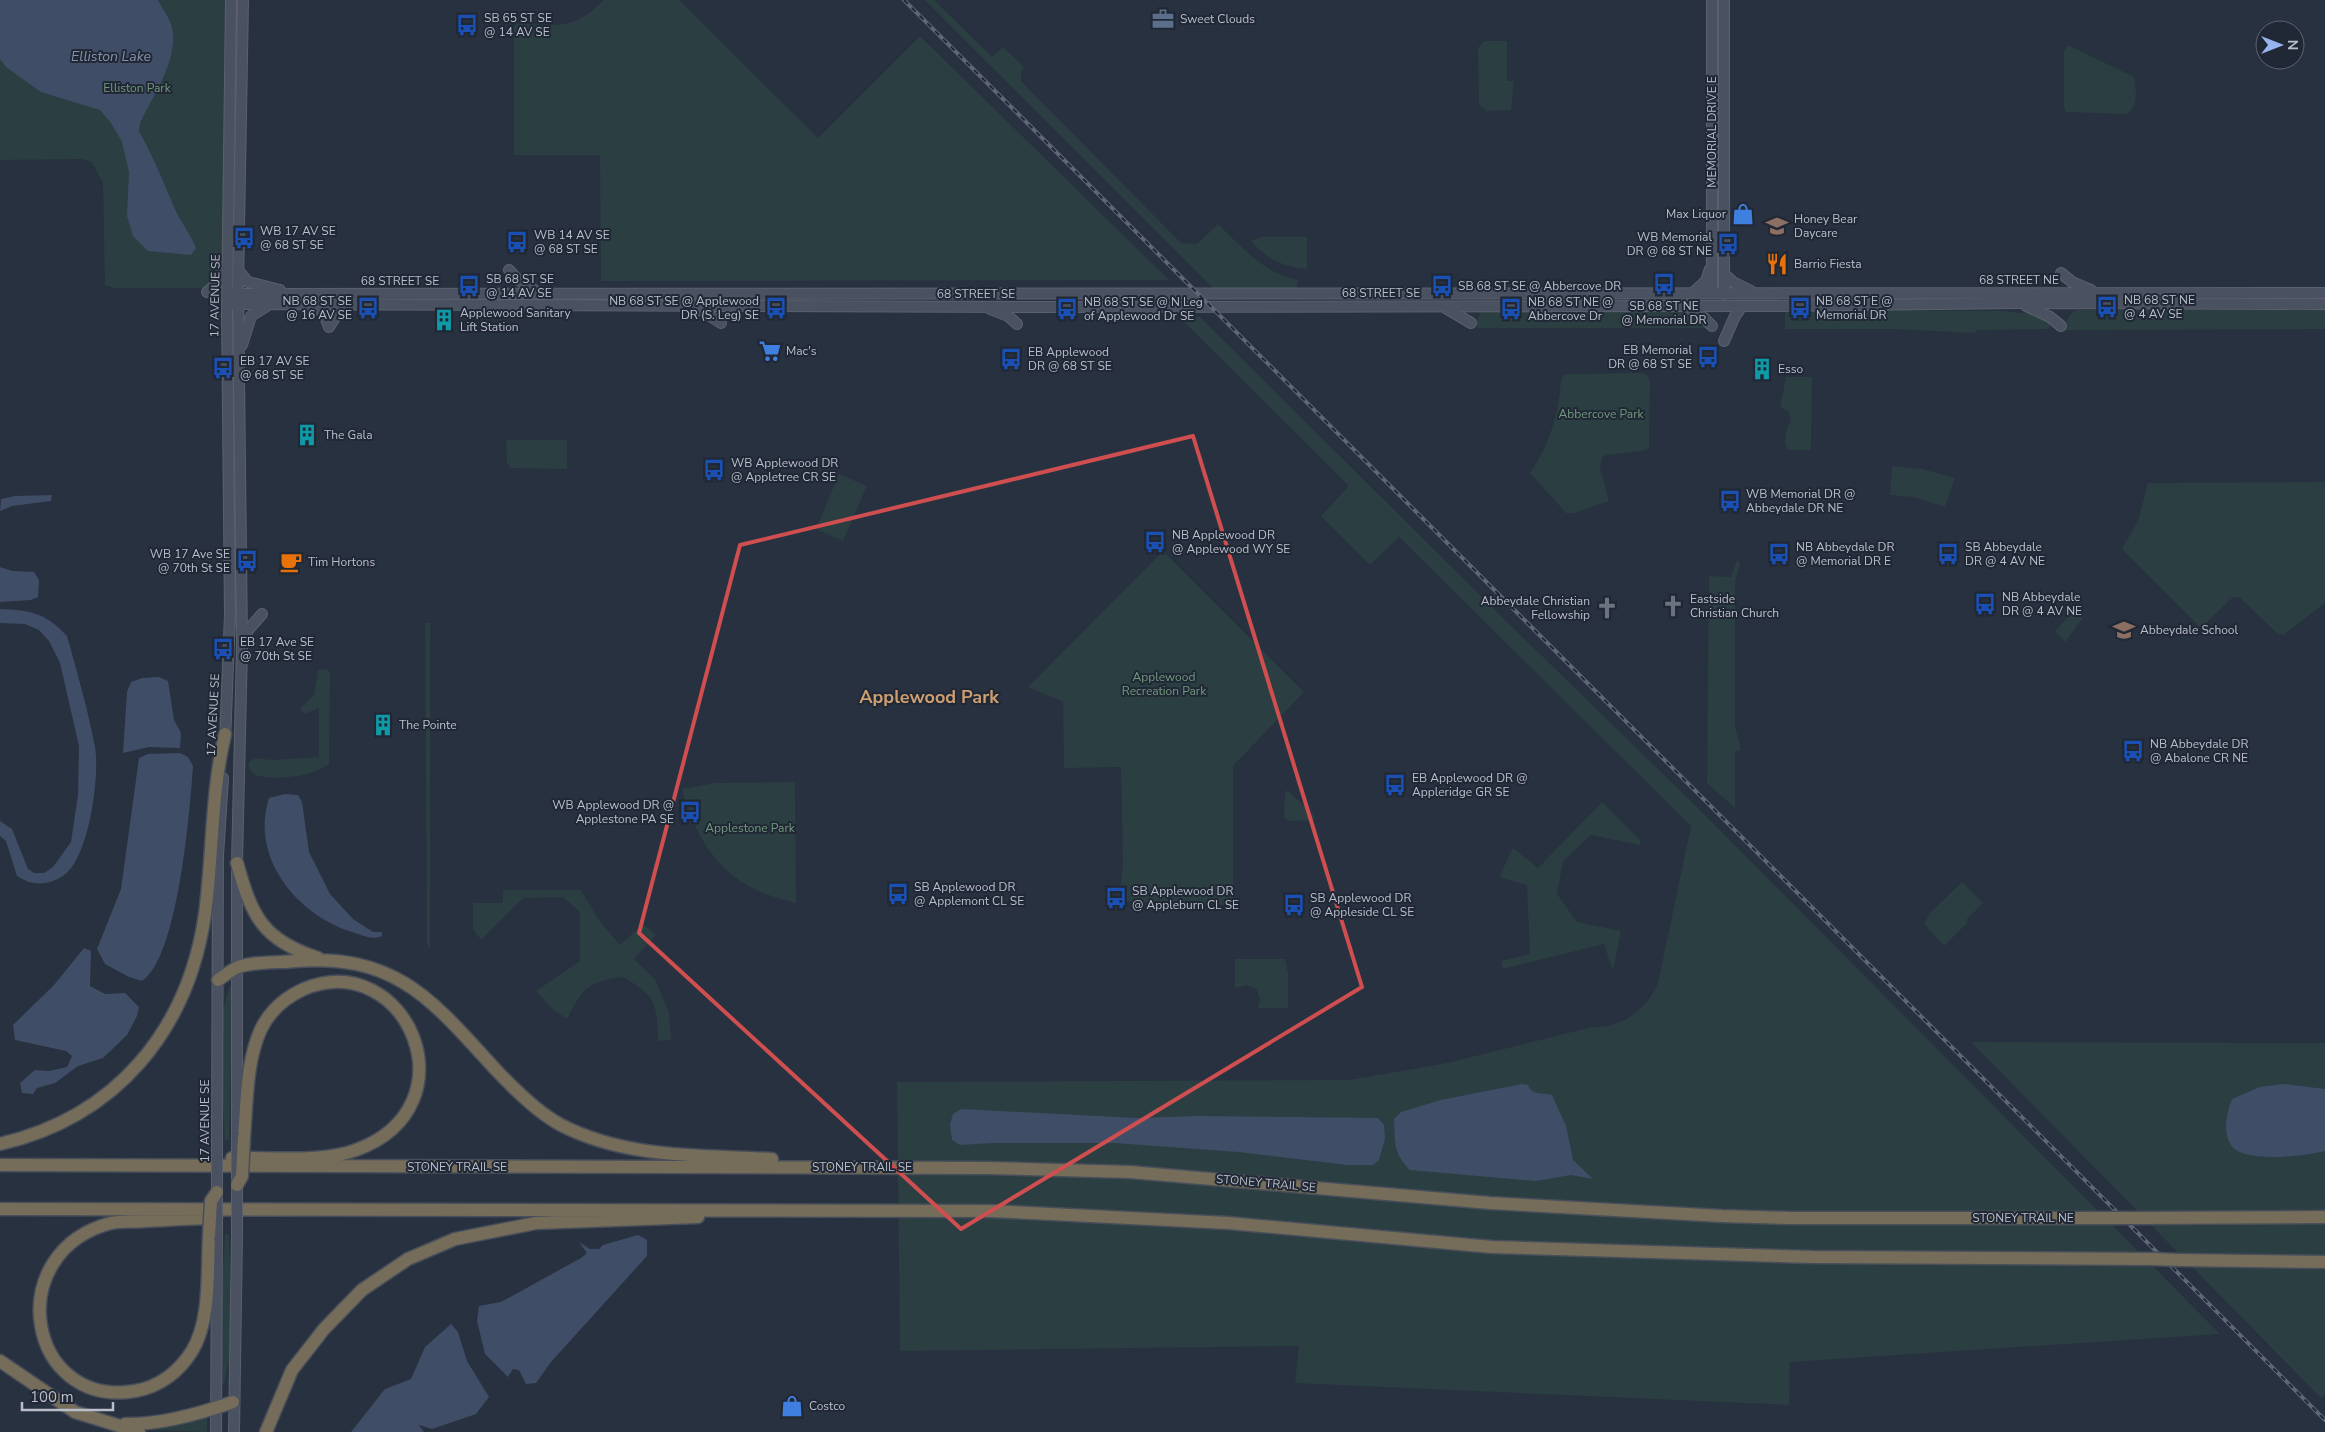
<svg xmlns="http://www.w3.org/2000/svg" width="2325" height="1432" viewBox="0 0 2325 1432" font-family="'Nunito Sans',sans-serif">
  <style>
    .green { fill: #2b3e41 }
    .water { fill: #404d67 }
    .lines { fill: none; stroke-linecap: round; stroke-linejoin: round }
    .secondary-casing { stroke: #5a616d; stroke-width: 12 }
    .motorway-casing { stroke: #474e5a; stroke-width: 15 }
    .secondary { stroke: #4a5262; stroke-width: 10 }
    .motorway { stroke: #756c5a; stroke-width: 12 }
    .rail-casing { stroke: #5f6776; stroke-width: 4 }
    .rail { stroke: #212835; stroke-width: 2; stroke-dasharray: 5.5; stroke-linecap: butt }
    .secondary-bridge-casing { stroke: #5a616d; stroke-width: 12; stroke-linecap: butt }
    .motorway-bridge-casing { stroke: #474e5a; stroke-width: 15; stroke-linecap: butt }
    .secondary-bridge { stroke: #4a5262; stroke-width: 10 }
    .motorway-bridge { stroke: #756c5a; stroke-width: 12 }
    .marked { fill: none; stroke: #cf4e50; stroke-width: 4; stroke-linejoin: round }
    .labels { text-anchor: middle; stroke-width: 4; stroke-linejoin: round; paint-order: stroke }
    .poi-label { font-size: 12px; fill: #b9beca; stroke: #212835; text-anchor: start }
    .park-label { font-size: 12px; fill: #72997d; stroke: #212835 }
    .street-label { font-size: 12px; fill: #b9beca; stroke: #212835 }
    .water-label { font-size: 14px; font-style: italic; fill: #8393ae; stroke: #212835 }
    .district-label { font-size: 18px; font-weight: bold; fill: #cd9e70; stroke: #212835 }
  </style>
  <rect width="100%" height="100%" fill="#28313f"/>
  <!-- green -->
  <path class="green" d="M0 0H225L224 252 221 271 208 288H114L105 285 103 183 95 168 91 162 82 159 0 160Z
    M604 0H679L818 138 920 36 1169 280 601 281 600 155H514V27L517 24C559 25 572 31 604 0Z
    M925 0H934L992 57 1003 47 1024 67 1021 72V81L1181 243 1197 244 1218 224C1242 247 1263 273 1298 280L1297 288H1213Z
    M1484 41H1507V81H1514L1511 110 1486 111 1479 104 1478 48Z
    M2068 45 2134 77C2136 89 2139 109 2126 114L2066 112 2064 107V51Z
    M1261 237H1307V269C1284 268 1266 258 1251 241Z
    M1645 309 1687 313 1703 322 1705 328H1477V320L1482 311Z
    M1787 310 2003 311 2032 314 2050 324 2049 329 1978 330 1974 333 1895 329H1785V313Z
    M2078 310H2325V329L2066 330C2067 320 2067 313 2078 310Z
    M1179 317H1200L1504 619 1697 807 2220 1334 1790 1362 1789 1405 1295 1383 1299 1346 900 1351 897 1082 1349 1080 1447 1063 1592 1027C1622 1028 1646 1010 1658 983L1691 826 1399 537 1370 565 1321 516 1349 486Z
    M1642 373 1648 376 1650 381 1649 448 1642 451 1606 455 1602 458 1600 467 1609 501 1574 513H1566L1530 473C1549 445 1559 414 1561 380L1564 375 1570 374Z
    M1786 377H1812L1811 450H1789L1785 445 1786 432 1791 419 1788 411 1780 407Z
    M506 440H567V469L511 468 507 463Z
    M1892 466 1922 469 1955 478 1945 507 1914 497 1890 495Z
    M839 474 867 486 843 541 816 529Z
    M2325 482V603L2283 635 2278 634 2239 597H2233L2201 628 2122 549 2138 521 2148 483Z
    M1163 551 1304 692 1233 766V905L1118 901 1123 867 1121 767 1064 768 1063 702 1028 687Z
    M1737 560 1740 563 1735 583V726L1741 750 1735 751V808L1707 783 1709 576 1731 577Z
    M2077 608 2085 615 2065 642 2055 631Z
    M425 623H430V948L427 944Z
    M322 669 328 670 330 673 329 764C312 777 275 781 255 775L250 770 248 763 255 758 272 760 319 757V708L304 714 300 709 314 695 318 670Z
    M795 782 796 903C730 889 700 853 682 789L715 783Z
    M1287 790 1313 814 1315 818 1313 820 1289 821 1284 818 1285 794Z
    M1602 802 1640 840V845L1591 835 1563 861 1557 894 1577 922 1621 931 1613 971 1604 944 1503 969 1501 961 1530 954 1527 885 1499 877 1513 848 1538 868Z
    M1962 882 1983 903 1966 920 1968 922 1944 946 1924 924 1930 913Z
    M503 890H581L598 919 620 945 643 924 656 935 634 959 655 979 669 1012 671 1040 658 1041C657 1003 656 996 623 977 587 982 583 988 567 1019L552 1009 536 991 580 961V912L563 897 523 898 481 940 473 929V903H503Z
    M1235 959H1285L1288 973V1008H1258L1260 1000 1257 990 1247 985 1235 988Z
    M230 986 233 987 229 1140H225C223 1098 214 1025 230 986Z
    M1971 1042 2325 1043V1395L2321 1398Z
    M225 1234H229L232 1345 224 1384H221V1306Z
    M207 1417V1432L153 1430 154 1428Z"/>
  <!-- water -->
  <path class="water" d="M0 0H158C162 8 168 16 171 24 181 57 153 95 140 123L139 131C153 156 163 181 174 207 180 221 190 233 196 248L191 255 148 251 133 236 127 216 129 172 122 142 111 123 100 110 41 92 6 67 0 59Z
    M52 495 51 501 12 506 0 511 1 499 15 496Z
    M0 567 12 571 34 572 39 580 38 597 31 600 0 602Z
    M0 609C30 610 46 613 67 636 77 672 88 710 95 747 100 776 89 859 63 876 47 886 32 886 17 876L6 841 0 836V821L12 829 28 869 34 873H44L53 867 71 842 78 795 79 746 60 663 49 641 39 630 25 624 0 623Z
    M159 677 168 681 174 720 181 733 180 748 149 747 123 753 127 692 131 682 142 678Z
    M180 753 188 757 193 766C190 810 178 958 142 981L129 977 105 964 97 949 121 889 139 758 148 754Z
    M285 794 298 795 302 802 309 852 330 894 353 919 373 932H382V936C372 941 360 934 349 931 296 913 250 857 269 798Z
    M84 948 91 951 90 986 105 994 125 993 139 1007 137 1016 127 1035 103 1058 78 1066 55 1083 37 1088 33 1094 22 1093 20 1083 35 1070 49 1071 67 1067 72 1056 66 1051 15 1040 13 1025 54 985Z
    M1522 1084 1528 1085C1532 1096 1543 1092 1552 1095L1566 1126 1573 1160 1593 1179 1571 1175 1536 1181 1410 1170C1393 1153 1395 1142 1394 1119L1401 1112 1441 1100Z
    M2283 1084 2325 1089V1151C2305 1156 2243 1164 2231 1145 2222 1132 2227 1112 2232 1099L2260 1087Z
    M961 1109 1137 1118 1198 1116 1378 1118 1384 1125 1385 1139 1379 1160 1373 1165H1347L1238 1152 1115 1143H992L960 1145 952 1140 950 1124 953 1114Z
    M638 1235 647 1240V1256L551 1362 536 1383 526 1384 519 1370 513 1369 508 1377 485 1354 477 1321 479 1306 501 1302 581 1258 587 1253 579 1242 590 1249H599L603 1245Z
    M451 1324 458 1332 467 1361 489 1397 476 1414 432 1429 419 1425 424 1432H351L385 1389 411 1379 425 1347Z"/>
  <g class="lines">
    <!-- secondary casing -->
    <g class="secondary-casing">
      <path id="secondary" d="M1712 0V293
        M238 270 248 282 280 290
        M509 270 516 278 540 294
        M2061 273 2072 282 2091 290
        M1724 274 1733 282 1751 291
        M207 292 217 284 226 266
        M1693 293 1706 281 1710 269
        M227 294 2325 293
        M1724 294V0
        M227 304 1017 307 1779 306 2018 303 2325 304
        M314 304 324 314 329 327
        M1685 305 1703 317 1712 326
        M2026 306 2050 317 2061 326
        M696 307 721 323
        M1444 307 1471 323
        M990 309 1008 316 1017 324
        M329 327 343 305
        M1724 341 1735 316 1742 306
        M242 345 251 316 267 306
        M244 640 248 630 262 614
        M225 741 230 614 227 312 231 0
        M217 1138 218 856 223 778
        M237 1138V863L242 646 238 286 243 0
        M216 1432 217 1236
        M234 1432 237 1235"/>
    </g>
    <!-- motorway casing -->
    <g class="motorway-casing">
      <path id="motorway" d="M237 863C252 916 262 940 318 958
        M218 980C224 976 230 971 236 968 250 961 281 963 296 961 399 953 435 1004 498 1072 516 1091 538 1113 561 1125 627 1159 701 1155 772 1159
        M0 1144C116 1117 188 1031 205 914 213 854 211 793 225 734
        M232 1158C269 1157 321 1163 356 1150 476 1106 406 947 304 989 286 997 270 1011 261 1029 246 1062 247 1102 244 1137
        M0 1165 987 1168 1130 1172 1490 1203 1722 1216 1791 1218H2113
        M0 1209 991 1211 1228 1223 1492 1247 1813 1257 2152 1259
        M2139 1218 2325 1217
        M209 1236C207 1272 211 1320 192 1351 179 1372 159 1387 135 1391 27 1409 0 1252 111 1223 122 1221 134 1222 145 1221 169 1220 193 1218 216 1218
        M2179 1260 2325 1262
        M0 1361 75 1412 139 1432
        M125 1424C161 1425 199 1414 233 1402
        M266 1432 292 1370 324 1329 362 1290 408 1259 455 1239 536 1223 698 1217"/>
    </g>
    <!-- secondary -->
    <use href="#secondary" class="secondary"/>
    <!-- motorway -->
    <use href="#motorway" class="motorway"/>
    <!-- rail casing -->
    <g class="rail-casing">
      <path id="rail" d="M904 0 2325 1420"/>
    </g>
    <!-- rail -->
    <use href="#rail" class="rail"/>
    <!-- secondary-bridge casing -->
    <g class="secondary-bridge-casing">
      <path id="secondary-bridge" d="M217 1138V1236
        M237 1235V1138"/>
    </g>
    <!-- motorway-bridge casing -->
    <g class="motorway-bridge-casing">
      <path id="motorway-bridge" d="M237 1185 242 1176 244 1137
        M2113 1218H2139
        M209 1236 211 1201 217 1192
        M2152 1259 2179 1260"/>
    </g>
    <!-- secondary-bridge -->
    <use href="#secondary-bridge" class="secondary-bridge"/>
    <!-- motorway-bridge -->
    <use href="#motorway-bridge" class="motorway-bridge"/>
  </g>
  <!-- marked area -->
  <path class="marked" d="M1193 436 1362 987 961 1229 639 933 740 545Z"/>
  <!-- icons -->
  <defs>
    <g id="office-bare" transform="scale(1.725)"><path d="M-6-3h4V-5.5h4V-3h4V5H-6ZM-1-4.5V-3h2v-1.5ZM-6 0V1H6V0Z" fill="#5c6f8a" stroke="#212835" stroke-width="2.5" paint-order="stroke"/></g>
    <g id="bus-bare" transform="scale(1.725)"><path d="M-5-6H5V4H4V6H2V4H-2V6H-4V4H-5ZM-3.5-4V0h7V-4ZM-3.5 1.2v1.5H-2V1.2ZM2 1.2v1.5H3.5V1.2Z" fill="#1a4fb4" stroke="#212835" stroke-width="2.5" paint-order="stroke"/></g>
    <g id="shop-bare" transform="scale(1.725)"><path d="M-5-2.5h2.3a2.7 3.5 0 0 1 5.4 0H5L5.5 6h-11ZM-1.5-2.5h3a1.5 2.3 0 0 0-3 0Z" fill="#3f7fe0" stroke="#212835" stroke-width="2.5" paint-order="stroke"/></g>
    <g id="school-bare" transform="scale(1.725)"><path d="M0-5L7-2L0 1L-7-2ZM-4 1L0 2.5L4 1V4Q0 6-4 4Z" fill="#8d6e63" stroke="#212835" stroke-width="2.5" paint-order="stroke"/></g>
    <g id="restaurant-bare" transform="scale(1.725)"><path d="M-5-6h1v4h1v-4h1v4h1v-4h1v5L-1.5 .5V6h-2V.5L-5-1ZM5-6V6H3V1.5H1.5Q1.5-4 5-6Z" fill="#e8710a" stroke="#212835" stroke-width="2.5" paint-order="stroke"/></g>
    <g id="building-bare" transform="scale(1.725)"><path d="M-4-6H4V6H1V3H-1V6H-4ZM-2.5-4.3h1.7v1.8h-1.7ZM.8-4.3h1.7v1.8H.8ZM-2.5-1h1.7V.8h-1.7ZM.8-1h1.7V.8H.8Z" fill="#0f9aa8" stroke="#212835" stroke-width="2.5" paint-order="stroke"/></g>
    <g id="supermarket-bare" transform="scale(1.725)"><path d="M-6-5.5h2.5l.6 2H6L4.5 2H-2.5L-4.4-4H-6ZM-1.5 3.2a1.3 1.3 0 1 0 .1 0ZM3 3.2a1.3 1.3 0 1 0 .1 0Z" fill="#3f7fe0" stroke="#212835" stroke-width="2.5" paint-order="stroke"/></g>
    <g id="cafe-bare" transform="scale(1.725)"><path d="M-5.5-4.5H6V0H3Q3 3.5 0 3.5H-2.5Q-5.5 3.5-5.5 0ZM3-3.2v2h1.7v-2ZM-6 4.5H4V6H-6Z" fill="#e8710a" stroke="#212835" stroke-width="2.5" paint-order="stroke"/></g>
    <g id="church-bare" transform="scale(1.725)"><path d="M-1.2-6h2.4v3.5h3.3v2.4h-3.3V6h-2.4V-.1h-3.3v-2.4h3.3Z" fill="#6b7280" stroke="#212835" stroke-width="2.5" paint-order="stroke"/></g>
  </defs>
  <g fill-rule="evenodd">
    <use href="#office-bare" x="1163" y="19"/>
    <use href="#bus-bare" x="467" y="25"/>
    <use href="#shop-bare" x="1743" y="214"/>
    <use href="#school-bare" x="1777" y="226"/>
    <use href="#bus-bare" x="244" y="238"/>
    <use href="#bus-bare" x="517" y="242"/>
    <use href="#bus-bare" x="1728" y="244"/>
    <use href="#restaurant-bare" x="1777" y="264"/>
    <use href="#bus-bare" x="1664" y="284"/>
    <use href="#bus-bare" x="469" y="286"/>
    <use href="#bus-bare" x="1442" y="286"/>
    <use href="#bus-bare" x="2107" y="307"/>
    <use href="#bus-bare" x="368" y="308"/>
    <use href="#bus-bare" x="776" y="308"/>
    <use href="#bus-bare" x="1800" y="308"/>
    <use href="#bus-bare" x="1067" y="309"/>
    <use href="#bus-bare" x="1511" y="309"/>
    <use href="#building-bare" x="444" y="320"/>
    <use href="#supermarket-bare" x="770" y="351"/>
    <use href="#bus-bare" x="1708" y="357"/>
    <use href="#bus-bare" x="1011" y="359"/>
    <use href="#bus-bare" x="223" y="368"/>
    <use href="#building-bare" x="1762" y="369"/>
    <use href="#building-bare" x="307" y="435"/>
    <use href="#bus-bare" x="714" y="470"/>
    <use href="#bus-bare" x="1730" y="501"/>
    <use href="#bus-bare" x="1155" y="542"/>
    <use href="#bus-bare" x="1779" y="554"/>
    <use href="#bus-bare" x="1948" y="554"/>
    <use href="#bus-bare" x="247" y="561"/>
    <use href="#cafe-bare" x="291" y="562"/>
    <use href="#bus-bare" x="1985" y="604"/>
    <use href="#church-bare" x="1673" y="606"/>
    <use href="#church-bare" x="1607" y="608"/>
    <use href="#school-bare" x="2124" y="630"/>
    <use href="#bus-bare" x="223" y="649"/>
    <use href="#building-bare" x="383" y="725"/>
    <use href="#bus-bare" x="2133" y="751"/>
    <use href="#bus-bare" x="1395" y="785"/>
    <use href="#bus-bare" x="690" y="812"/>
    <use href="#bus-bare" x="898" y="894"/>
    <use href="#bus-bare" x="1116" y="898"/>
    <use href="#bus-bare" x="1294" y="905"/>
    <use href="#shop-bare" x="792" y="1406"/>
  </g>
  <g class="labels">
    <!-- poi labels -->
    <g class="poi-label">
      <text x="484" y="22">SB 65 ST SE<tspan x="484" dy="14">@ 14 AV SE</tspan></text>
      <text x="1180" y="23">Sweet Clouds</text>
      <text x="1726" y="218" text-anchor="end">Max Liquor</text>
      <text x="1794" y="223">Honey Bear<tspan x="1794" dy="14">Daycare</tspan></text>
      <text x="260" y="235">WB 17 AV SE<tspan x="260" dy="14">@ 68 ST SE</tspan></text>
      <text x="534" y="239">WB 14 AV SE<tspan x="534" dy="14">@ 68 ST SE</tspan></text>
      <text x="1712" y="241" text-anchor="end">WB Memorial<tspan x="1712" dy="14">DR @ 68 ST NE</tspan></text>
      <text x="1794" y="268">Barrio Fiesta</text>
      <text x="486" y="283">SB 68 ST SE<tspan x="486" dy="14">@ 14 AV SE</tspan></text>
      <text x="1458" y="290">SB 68 ST SE @ Abbercove DR</text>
      <text x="2124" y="304">NB 68 ST NE<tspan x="2124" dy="14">@ 4 AV SE</tspan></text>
      <text x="352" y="305" text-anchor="end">NB 68 ST SE<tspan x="352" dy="14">@ 16 AV SE</tspan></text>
      <text x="759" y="305" text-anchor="end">NB 68 ST SE @ Applewood<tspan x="759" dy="14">DR (S. Leg) SE</tspan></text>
      <text x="1816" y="305">NB 68 ST E @<tspan x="1816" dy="14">Memorial DR</tspan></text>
      <text x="1084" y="306">NB 68 ST SE @ N Leg<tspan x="1084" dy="14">of Applewood Dr SE</tspan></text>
      <text x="1528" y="306">NB 68 ST NE @<tspan x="1528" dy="14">Abbercove Dr</tspan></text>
      <text x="1664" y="310" text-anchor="middle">SB 68 ST NE<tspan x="1664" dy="14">@ Memorial DR</tspan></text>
      <text x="460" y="317">Applewood Sanitary<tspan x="460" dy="14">Lift Station</tspan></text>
      <text x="1692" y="354" text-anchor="end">EB Memorial<tspan x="1692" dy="14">DR @ 68 ST SE</tspan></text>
      <text x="786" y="355">Mac's</text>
      <text x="1028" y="356">EB Applewood<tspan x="1028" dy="14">DR @ 68 ST SE</tspan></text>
      <text x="240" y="365">EB 17 AV SE<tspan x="240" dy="14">@ 68 ST SE</tspan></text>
      <text x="1778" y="373">Esso</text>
      <text x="324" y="439">The Gala</text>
      <text x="731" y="467">WB Applewood DR<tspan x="731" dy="14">@ Appletree CR SE</tspan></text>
      <text x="1746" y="498">WB Memorial DR @<tspan x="1746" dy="14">Abbeydale DR NE</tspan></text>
      <text x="1172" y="539">NB Applewood DR<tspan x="1172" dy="14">@ Applewood WY SE</tspan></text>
      <text x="1796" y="551">NB Abbeydale DR<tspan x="1796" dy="14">@ Memorial DR E</tspan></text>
      <text x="1965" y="551">SB Abbeydale<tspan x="1965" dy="14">DR @ 4 AV NE</tspan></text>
      <text x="230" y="558" text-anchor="end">WB 17 Ave SE<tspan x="230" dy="14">@ 70th St SE</tspan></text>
      <text x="308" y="566">Tim Hortons</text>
      <text x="2002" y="601">NB Abbeydale<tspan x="2002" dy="14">DR @ 4 AV NE</tspan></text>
      <text x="1690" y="603">Eastside<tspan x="1690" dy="14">Christian Church</tspan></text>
      <text x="1590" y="605" text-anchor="end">Abbeydale Christian<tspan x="1590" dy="14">Fellowship</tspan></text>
      <text x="2140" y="634">Abbeydale School</text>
      <text x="240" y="646">EB 17 Ave SE<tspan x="240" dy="14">@ 70th St SE</tspan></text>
      <text x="399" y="729">The Pointe</text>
      <text x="2150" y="748">NB Abbeydale DR<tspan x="2150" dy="14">@ Abalone CR NE</tspan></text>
      <text x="1412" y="782">EB Applewood DR @<tspan x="1412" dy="14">Appleridge GR SE</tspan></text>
      <text x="674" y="809" text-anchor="end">WB Applewood DR @<tspan x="674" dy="14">Applestone PA SE</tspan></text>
      <text x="914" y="891">SB Applewood DR<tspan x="914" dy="14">@ Applemont CL SE</tspan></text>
      <text x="1132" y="895">SB Applewood DR<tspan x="1132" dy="14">@ Appleburn CL SE</tspan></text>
      <text x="1310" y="902">SB Applewood DR<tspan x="1310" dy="14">@ Appleside CL SE</tspan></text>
      <text x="809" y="1410">Costco</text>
    </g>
    <!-- park labels -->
    <g class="park-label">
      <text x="137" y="92">Elliston Park</text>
      <text x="1601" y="418">Abbercove Park</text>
      <text x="1164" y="681">Applewood<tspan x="1164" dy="14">Recreation Park</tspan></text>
      <text x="750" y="832">Applestone Park</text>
    </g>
    <!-- street labels -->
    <g class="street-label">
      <text transform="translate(1712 132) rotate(-90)" y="4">MEMORIAL DRIVE E</text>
      <text x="2019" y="284">68 STREET NE</text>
      <text x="400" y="285">68 STREET SE</text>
      <text x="1381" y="297">68 STREET SE</text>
      <text x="976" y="298">68 STREET SE</text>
      <text transform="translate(215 296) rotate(-89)" y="4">17 AVENUE SE</text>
      <text transform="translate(213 715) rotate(-87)" y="4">17 AVENUE SE</text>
      <text transform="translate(205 1121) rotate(-90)" y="4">17 AVENUE SE</text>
      <text x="457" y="1171">STONEY TRAIL SE</text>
      <text x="862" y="1171">STONEY TRAIL SE</text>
      <text transform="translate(1266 1183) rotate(5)" y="4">STONEY TRAIL SE</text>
      <text x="2023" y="1222">STONEY TRAIL NE</text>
    </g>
    <!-- water labels -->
    <g class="water-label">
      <text x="111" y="61">Elliston Lake</text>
    </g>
    <!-- district labels -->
    <g class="district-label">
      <text x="929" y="703">Applewood Park</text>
    </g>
  </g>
  <!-- north arrow -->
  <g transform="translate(2280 45) rotate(90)"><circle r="24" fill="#212835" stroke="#5e6471"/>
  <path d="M0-4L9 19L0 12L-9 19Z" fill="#97b4f0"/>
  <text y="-8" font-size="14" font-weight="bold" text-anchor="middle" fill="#b9beca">N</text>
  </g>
  <!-- scale -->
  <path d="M22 1402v8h91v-8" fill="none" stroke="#b9beca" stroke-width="2.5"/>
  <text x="30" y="1402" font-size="15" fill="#b9beca" stroke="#212835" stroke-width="4" paint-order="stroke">100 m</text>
</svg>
